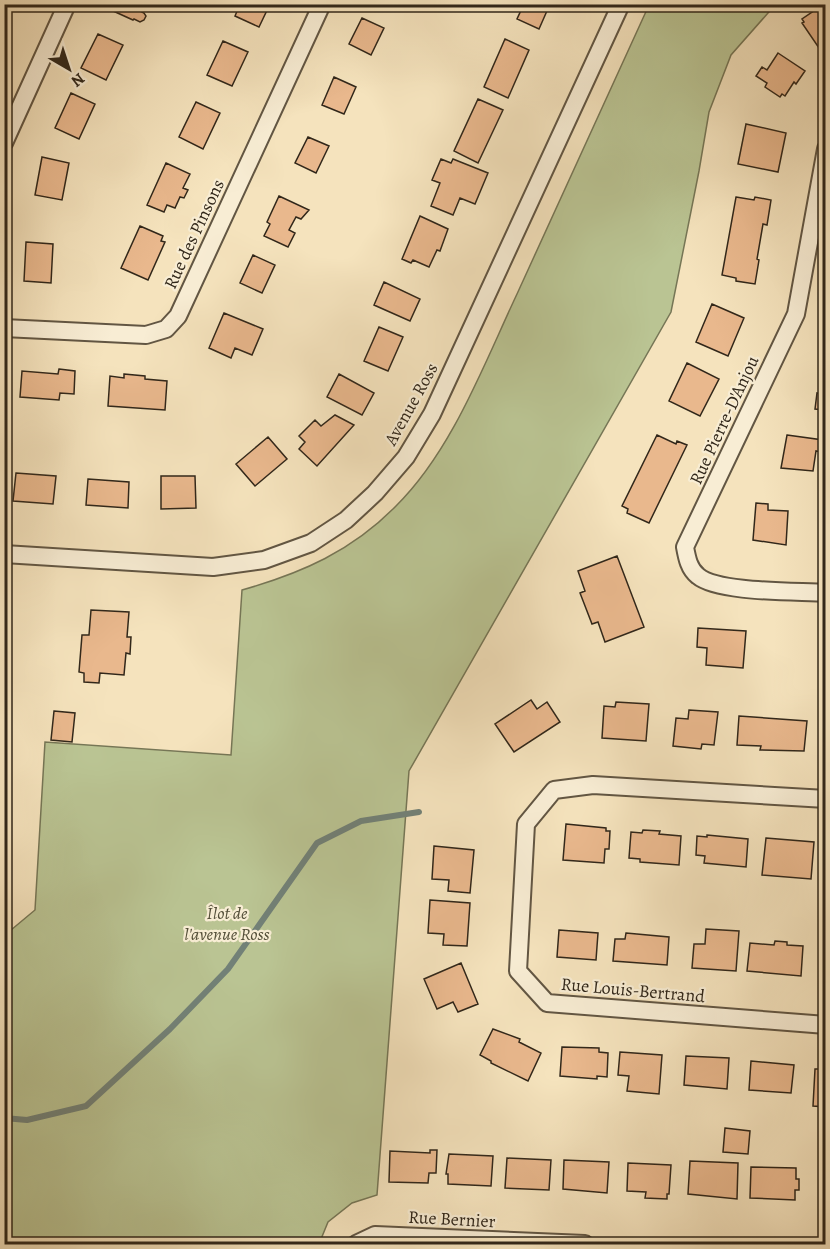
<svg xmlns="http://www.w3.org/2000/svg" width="830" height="1249" viewBox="0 0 830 1249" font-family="Alegreya,serif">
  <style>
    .green { fill: #bac493; stroke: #767656; stroke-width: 1.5 }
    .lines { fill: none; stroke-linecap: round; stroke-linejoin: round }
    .stream { stroke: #728177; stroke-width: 6 }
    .building { fill: #e9b88d; stroke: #31271a; stroke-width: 1.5 }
    .minor-casing { stroke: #625643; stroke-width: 20 }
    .minor { stroke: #f8edd4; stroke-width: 16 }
    .labels { text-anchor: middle; stroke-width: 4.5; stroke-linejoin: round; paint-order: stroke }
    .street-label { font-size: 18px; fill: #31271a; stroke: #f8edd4 }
    .park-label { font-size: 18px; font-style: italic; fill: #534e38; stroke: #f8edd4 }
  </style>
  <rect width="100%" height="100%" fill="#f5e3bd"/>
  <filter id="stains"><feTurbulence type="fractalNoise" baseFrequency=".00333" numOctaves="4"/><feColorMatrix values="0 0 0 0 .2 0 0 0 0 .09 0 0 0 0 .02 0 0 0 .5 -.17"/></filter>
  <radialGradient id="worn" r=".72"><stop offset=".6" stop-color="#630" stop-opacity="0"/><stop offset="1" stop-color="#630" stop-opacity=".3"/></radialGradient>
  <!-- green -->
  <path class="green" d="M649 5H775L731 55 709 112 699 171 671 312 409 771 377 1195 352 1203 328 1222 319 1244H5V935L35 910 45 742 231 755 242 590C302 573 352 551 396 506 452 451 484 364 517 294 561 197 605 101 649 5Z"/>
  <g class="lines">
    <!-- stream -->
    <path class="stream" d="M4 1118 27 1120 86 1106 170 1029 228 969 317 843 361 821 419 812"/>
  </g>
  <!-- building -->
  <path class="building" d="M113 4H140L138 10 144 13 146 16 144 20 140 22 134 19 133 20 111 10Z
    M240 4H270L259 27 235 16Z
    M524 4H550L539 29 517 19Z
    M815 4H823L826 8V44L819 48 802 23 804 22 802 19 818 8Z
    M362 18 384 28 371 55 349 44Z
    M98 34 123 45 106 80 81 68Z
    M505 39 529 50 508 98 484 87Z
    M223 41 248 52 232 86 207 75Z
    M778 53 805 71 796 84 794 82 785 96 782 94 780 97 765 87 767 83 756 76 762 67 767 70Z
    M334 77 356 87 344 114 322 105Z
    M71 93 95 104 79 139 55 128Z
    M478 99 503 110 478 163 454 151Z
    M196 102 220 113 203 149 179 137Z
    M746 124 786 133 778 172 738 164Z
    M308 137 329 146 316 173 295 163Z
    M42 157 69 163 62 200 35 195Z
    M441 159 451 163 453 159 488 173 475 204 460 198 453 215 431 206 440 183 432 180Z
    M166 163 190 174 183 188 188 190 184 198 180 197 175 208 167 205 164 212 147 205Z
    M279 196 309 210 301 219 296 217 289 230 295 233 288 247 264 236 270 224 267 222Z
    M736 197 754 200 755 197 771 200 767 225 763 224 757 259 759 260 755 284 736 281V278L722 275Z
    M420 216 448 229 440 251 437 250 429 267 413 260 411 263 402 259Z
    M140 226 163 236 161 241 165 242 148 280 121 268Z
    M26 242 53 244 51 283 24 281Z
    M253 255 275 265 262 293 240 283Z
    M384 282 420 299 410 321 374 305Z
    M712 304 744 318 728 356 696 342Z
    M224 313 263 329 252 355 235 348 231 358 209 348Z
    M379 327 403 337 388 371 364 361Z
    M687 363 719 379 700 416 669 401Z
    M59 369 75 371 74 394 60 393 59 400 20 397 22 371 58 374Z
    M124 374 145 376V379L167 381 165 410 108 406 110 376 124 378Z
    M339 374 374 393 362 415 327 397Z
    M822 378H826V410L815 409 817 393 821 394Z
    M335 415 354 425 317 466 299 449 305 442 299 436 315 420 321 426Z
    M657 435 676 444 677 441 687 445 649 523 627 513 628 509 622 506Z
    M787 435 823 440 821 452 816 451 813 471 781 468Z
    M268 437 287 459 255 486 236 464Z
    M16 473 56 476 53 504 13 501Z
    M161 476H195L196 508 161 509Z
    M88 479 129 482 128 508 86 505Z
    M756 503 768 504V510L788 511 786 545 753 540Z
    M823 508H826V545L820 544Z
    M617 556 644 627 605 642 598 622 592 624 580 593 585 591 578 571Z
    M91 610 129 612 127 637H131L130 654 126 653 124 675 100 673 99 683 84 682V673L79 672 82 635H89Z
    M698 628 746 631 743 668 706 665 707 648 697 647Z
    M531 700 537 709 547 702 560 722 514 752 495 724Z
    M616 702 649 704 646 741 602 738 604 706 615 707Z
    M689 710 718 712 714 745 702 744 701 749 673 746 676 718 688 719Z
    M54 711 75 713 72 742 51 740Z
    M739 716 807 721 804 751 760 750 761 746 737 745Z
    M566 824 606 828V831H610L609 849H605L604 863 563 860Z
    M643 830 660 831 659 834 681 836 679 865 640 862V859L629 858 631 832 642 833Z
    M707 835 748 839 746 867 704 863 705 856 696 855 697 836 707 837Z
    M766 838 814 842 811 879 762 875Z
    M434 846 474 850 470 893 448 891 449 880 432 879Z
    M430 900 470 903 467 946 443 945 444 934 428 933Z
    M706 929 739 931 736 971 692 968 694 944H705Z
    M559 930 598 933 596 960 557 957Z
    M626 933 669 937 667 965 613 961 615 939H625Z
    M775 941 787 942V945L803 946 801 976 747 971 750 943 774 945Z
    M461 963 478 1004 458 1012 453 1002 437 1009 424 979Z
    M493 1029 520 1039 519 1042 541 1053 528 1081 491 1063V1061L480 1055Z
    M562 1047 599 1048V1052L608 1053 607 1077 597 1076V1079L560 1076Z
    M620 1052 662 1055 659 1094 627 1091 629 1076 618 1075Z
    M686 1056 729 1058 727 1089 684 1085Z
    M751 1061 794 1065 791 1093 749 1090Z
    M815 1069H826V1107L813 1106Z
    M725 1128 750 1131 748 1154 723 1152Z
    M430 1150H437L436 1173H429L428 1183 389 1182 390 1151 430 1153Z
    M449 1154 493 1156 491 1186 448 1184V1174H446Z
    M507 1158 551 1160 549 1190 505 1188Z
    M564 1160 609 1162 607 1193 563 1189Z
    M690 1161 738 1163 737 1199 688 1194Z
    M628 1163 671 1165 669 1194H667V1199L645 1198 646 1192 627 1191Z
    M751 1167 796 1168V1179H799V1190H795V1200L750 1198Z"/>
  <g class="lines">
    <!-- minor casing -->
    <g class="minor-casing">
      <path id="minor" d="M4 143 67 4
        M826 149 796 314 685 547C687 558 689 569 698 576 718 593 797 591 826 593
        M4 328 146 335 166 329 178 316 322 4
        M4 554 213 567 264 560 311 543 346 520 375 493 406 457 432 414 621 4
        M826 799 593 785 554 790 526 824 518 971 547 1003 826 1025
        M356 1244 375 1235 585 1244"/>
    </g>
    <!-- minor -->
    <use href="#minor" class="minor"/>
  </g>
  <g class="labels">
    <!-- street labels -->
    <g class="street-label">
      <text transform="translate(194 234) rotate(-65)" y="6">Rue des Pinsons</text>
      <text transform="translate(411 404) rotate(-61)" y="6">Avenue Ross</text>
      <text transform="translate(724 420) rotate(-65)" y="6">Rue Pierre-D'Anjou</text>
      <text transform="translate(633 990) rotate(5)" y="6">Rue Louis-Bertrand</text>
      <text transform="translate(452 1219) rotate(3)" y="6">Rue Bernier</text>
    </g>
    <!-- park labels -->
    <g class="park-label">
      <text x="227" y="919">Îlot de<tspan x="227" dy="21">l'avenue Ross</tspan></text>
    </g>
  </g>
  <!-- margin -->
  <rect width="830" height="1249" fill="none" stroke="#f5e3bd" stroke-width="24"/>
  <rect x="6" y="6" width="818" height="1237" fill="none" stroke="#31271a" stroke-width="3"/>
  <rect x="12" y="12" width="806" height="1225" fill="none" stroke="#31271a" stroke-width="1.5"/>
  <!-- north arrow -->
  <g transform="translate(69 69) rotate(141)" stroke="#f8edd4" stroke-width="4.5" paint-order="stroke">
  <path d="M0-4.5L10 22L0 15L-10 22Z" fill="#31271a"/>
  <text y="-9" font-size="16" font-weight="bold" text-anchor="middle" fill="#31271a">N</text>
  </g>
  <rect width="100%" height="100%" filter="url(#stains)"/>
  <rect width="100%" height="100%" fill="url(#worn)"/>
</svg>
